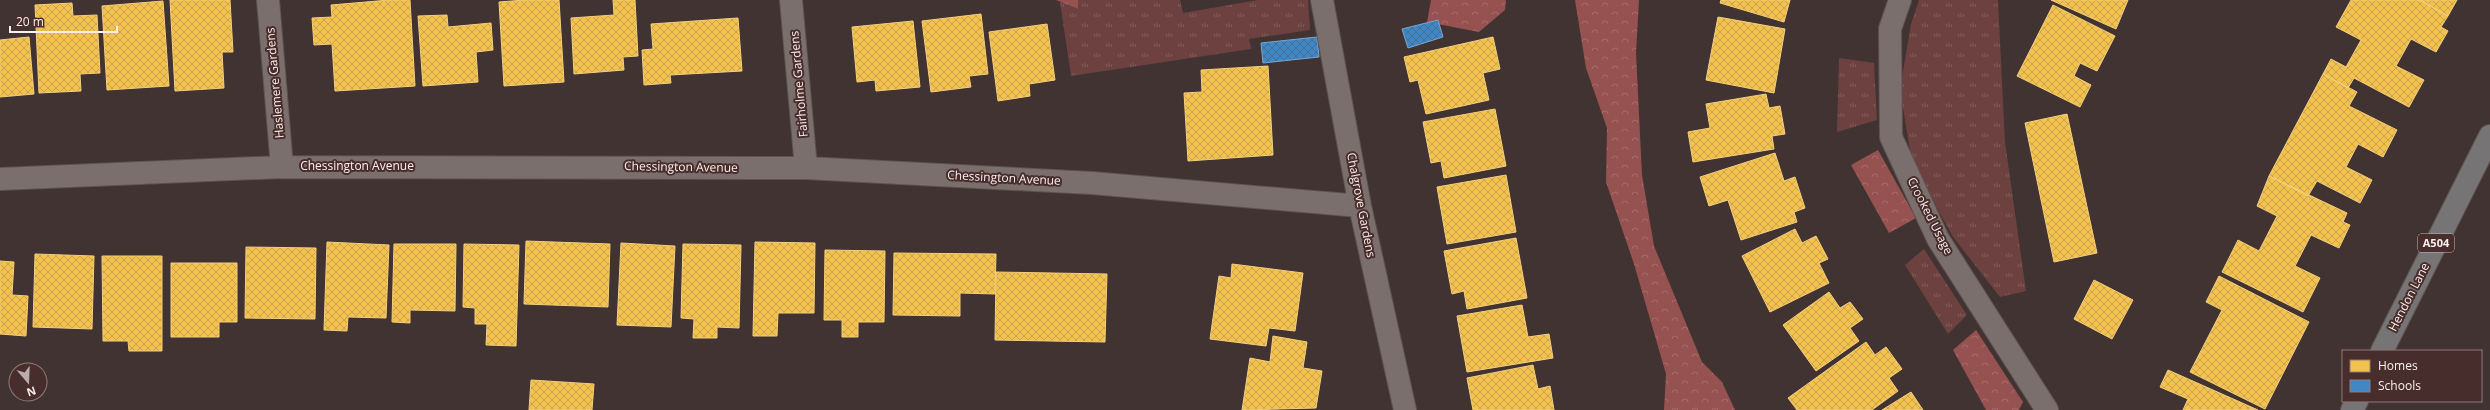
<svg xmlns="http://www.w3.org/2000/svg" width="2490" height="410" viewBox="0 0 2490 410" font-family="'Open Sans',sans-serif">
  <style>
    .grass { fill: url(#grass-tufts) }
    .forest { fill: url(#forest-crowns) }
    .homes { fill: url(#homes-cross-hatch); stroke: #f5cf7e }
    .schools { fill: url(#schools-cross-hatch); stroke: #78a7d1 }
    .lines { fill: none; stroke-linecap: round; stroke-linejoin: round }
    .minor-casing { stroke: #5f5251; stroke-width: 24 }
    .primary-casing { stroke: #5f5251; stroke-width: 24 }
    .minor { stroke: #7b6f6d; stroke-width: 22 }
    .primary { stroke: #767474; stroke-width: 22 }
    .labels { text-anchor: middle; stroke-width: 4; stroke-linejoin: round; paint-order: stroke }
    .shield { fill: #472d2b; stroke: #c6b5b3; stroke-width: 1 }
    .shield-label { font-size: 11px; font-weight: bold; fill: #fdefed }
    .street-label { font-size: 12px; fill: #fdefed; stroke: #472d2b }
  </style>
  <defs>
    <pattern id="grass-tufts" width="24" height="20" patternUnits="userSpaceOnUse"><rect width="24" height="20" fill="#6c413f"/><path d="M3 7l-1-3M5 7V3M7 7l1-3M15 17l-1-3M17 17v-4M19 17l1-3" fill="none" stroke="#825d5b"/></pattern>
    <pattern id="forest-crowns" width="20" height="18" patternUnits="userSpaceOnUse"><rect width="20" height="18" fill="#965250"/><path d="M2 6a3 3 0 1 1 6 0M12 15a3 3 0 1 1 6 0" fill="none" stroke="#a66b6a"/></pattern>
    <pattern id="homes-cross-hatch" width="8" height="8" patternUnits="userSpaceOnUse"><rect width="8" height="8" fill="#f2c14e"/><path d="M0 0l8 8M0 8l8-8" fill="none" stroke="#c8a34c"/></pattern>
    <pattern id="schools-cross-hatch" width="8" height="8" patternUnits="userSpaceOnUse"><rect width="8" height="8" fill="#3f88c5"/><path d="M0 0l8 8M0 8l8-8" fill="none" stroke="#446e93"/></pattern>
  </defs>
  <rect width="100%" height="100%" fill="#413331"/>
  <!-- grass -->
  <path class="grass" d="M1078 0H1180L1183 13 1258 0H1308L1310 30 1249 39 1251 49 1071 76 1060 2 1078 9Z
    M1919 0H1998L2005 142 2026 291 2000 297 1953 237 1912 162 1900 90 1911 24Z
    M1839 58 1874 63 1877 120 1837 132Z
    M1924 249 1967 315 1948 334 1905 265Z"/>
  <!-- forest -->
  <path class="forest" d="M1056 0H1078V9Z
    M1431 0H1506L1505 10 1479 32 1427 22Z
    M1575 0H1639L1636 53 1642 175 1654 246 1702 362 1722 382 1735 410H1664L1666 374 1634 264 1606 182 1607 128 1586 68Z
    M1878 150 1916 218 1889 233 1851 165Z
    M1976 330 2023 402 2019 410H1986L1953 350Z"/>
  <!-- homes -->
  <path class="homes" d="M170 0H230L233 52H222L224 88 175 91Z
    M389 0H410L415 86 335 91 332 44 314 45 312 18 332 17 331 5Z
    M525 0H559L564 82 504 86 499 2Z
    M613 0H635L638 56 623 57 624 70 574 74 571 18 614 15Z
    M1721 0H1790L1784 22 1720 3Z
    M2051 0H2128L2116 29Z
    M2351 0H2420L2448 16 2441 27 2448 31 2436 52 2411 39 2396 66 2424 80 2409 107 2354 78 2348 88 2323 74 2331 59 2346 67 2361 40 2336 27Z
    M2420 0H2457L2448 16Z
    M163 1 169 86 107 90 102 6Z
    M72 3 73 16 97 15 100 73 80 74 81 91 39 93 35 5Z
    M2053 5 2115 36 2097 71 2080 63 2074 76 2091 85 2080 107 2017 76Z
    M981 14 988 74 969 76 971 87 931 92 922 21Z
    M447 15 448 27 491 23 493 50 476 52 478 82 423 86 418 16Z
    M1718 17 1785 29 1774 93 1706 80Z
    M738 18 742 71 670 75 671 83 644 85 642 50 653 49 651 24Z
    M913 21 920 87 876 91 875 80 857 82 852 27Z
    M1047 24 1055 80 1029 84 1030 96 998 101 989 32Z
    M29 37 34 94 0 97V40Z
    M1493 37 1500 69 1483 73 1489 100 1426 114 1418 80 1410 82 1404 57Z
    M1268 66 1273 155 1188 161 1184 93 1202 92 1201 70Z
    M2323 74 2357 92 2349 106 2397 130 2383 157 2358 144 2346 167 2372 180 2360 203 2317 181 2308 196 2269 176Z
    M1766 94 1769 108 1780 106 1785 134 1772 136 1774 149 1693 162 1688 132 1710 128 1706 104Z
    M1495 109 1506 166 1444 178 1441 161 1431 163 1423 122Z
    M2067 114 2097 253 2054 262 2025 123Z
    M1775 153 1784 181 1795 177 1805 208 1794 212 1797 222 1741 240 1728 200 1709 206 1700 177Z
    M1506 175 1516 232 1447 244 1437 187Z
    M2269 176 2347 213 2343 222 2350 225 2339 248 2311 235 2295 266 2320 278 2303 312 2222 272 2238 240 2259 251 2277 216 2257 206Z
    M1795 229 1802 243 1816 236 1828 259 1819 263 1829 283 1770 312 1742 256Z
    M1516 238 1527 298 1467 309 1464 291 1452 294 1444 251Z
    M526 241 610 244 608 307 524 304Z
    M327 242 389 245 386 318 348 317 347 331 324 330Z
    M755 242 815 243 814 313H778L777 336H753Z
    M621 243 675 246 671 327 617 325Z
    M394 244H456L455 311 410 310V323L392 322Z
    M464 244 519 245 516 346 486 345 487 324H475V308L463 307Z
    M683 244 741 245 739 328 717 327V338H693L694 319 681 318Z
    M246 247 316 248 315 319 245 318Z
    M825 250 885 251 884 322H858V337H842V320H824Z
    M894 253 996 254 995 294 960 293V316L893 315Z
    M35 254 94 256 92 329 33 327Z
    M102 256H162V351H129L128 341H103Z
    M0 261 14 262 12 295 28 296 26 336 0 334Z
    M171 263H237V322H219V337H171Z
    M1232 264 1303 273 1295 331 1269 328 1266 346 1210 339 1219 276 1231 278Z
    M996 272 1107 274 1105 342 995 340Z
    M2219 276 2309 322 2265 409 2190 372 2222 310 2206 302Z
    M2094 280 2133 300 2112 339 2074 319Z
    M1829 292 1840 308 1850 302 1863 319 1850 328 1859 341 1816 371 1783 325Z
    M1522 305 1528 337 1549 334 1553 358 1467 372 1457 316Z
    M1273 336 1307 342 1303 368 1322 371 1316 408 1242 410 1250 358 1270 362Z
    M1866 342 1875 355 1886 347 1902 369 1889 378 1898 391 1872 410H1797L1788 398Z
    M1533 365 1538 389 1550 386 1554 410H1473L1467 378Z
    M2168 370 2258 410H2183L2188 399 2160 387Z
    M531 380 594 384 592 410H529Z
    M1911 392 1923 410H1882Z"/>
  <!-- schools -->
  <path class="schools" d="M1438 20 1443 37 1408 48 1402 29Z
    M1317 37 1319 57 1263 63 1261 43Z"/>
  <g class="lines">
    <!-- minor casing -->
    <g class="minor-casing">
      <path id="minor" d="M268 0 282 167
        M791 0 806 168
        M1322 0 1360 206 1405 410
        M1900 0 1890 29 1891 137 1938 239 2047 410
        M0 179 282 167 806 168 1092 183 1360 206"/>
    </g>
    <!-- primary casing -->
    <g class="primary-casing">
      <path id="primary" d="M2382 351 2490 136
        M2352 410 2357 401"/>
    </g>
    <!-- minor -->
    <use href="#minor" class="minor"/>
    <!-- primary -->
    <use href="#primary" class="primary"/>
  </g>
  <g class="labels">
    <!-- shield labels -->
    <rect class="shield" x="2418" y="234" width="36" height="18" rx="3"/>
    <g class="shield-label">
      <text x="2436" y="247">A504</text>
    </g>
    <!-- street labels -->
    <g class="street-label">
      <text transform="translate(275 83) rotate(-95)" y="4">Haslemere Gardens</text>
      <text transform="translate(799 84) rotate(-95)" y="4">Fairholme Gardens</text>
      <text x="357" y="170">Chessington Avenue</text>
      <text transform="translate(681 167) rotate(1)" y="4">Chessington Avenue</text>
      <text transform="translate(1004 178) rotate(3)" y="4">Chessington Avenue</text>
      <text transform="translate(1361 205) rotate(79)" y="4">Chalgrove Gardens</text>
      <text transform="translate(1930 216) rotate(63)" y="4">Crooked Usage</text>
      <text transform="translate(2409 297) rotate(-63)" y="4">Hendon Lane</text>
    </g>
  </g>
  <!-- legend -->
  <rect x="2342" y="350" width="140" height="52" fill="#472d2b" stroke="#907b79"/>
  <rect x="2350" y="360" width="20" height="12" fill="#f2c14e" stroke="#907b79"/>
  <text x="2378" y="370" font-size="12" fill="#fdefed">Homes</text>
  <rect x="2350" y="380" width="20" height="12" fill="#3f88c5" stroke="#907b79"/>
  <text x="2378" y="390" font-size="12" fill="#fdefed">Schools</text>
  <!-- north arrow -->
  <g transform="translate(28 382) rotate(161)"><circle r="19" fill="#472d2b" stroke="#907b79"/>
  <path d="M0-3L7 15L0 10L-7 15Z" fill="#bbadab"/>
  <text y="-6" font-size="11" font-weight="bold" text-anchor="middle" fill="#fdefed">N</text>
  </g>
  <!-- scale -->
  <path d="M10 26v6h107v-6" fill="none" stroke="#fdefed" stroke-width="2"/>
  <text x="16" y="26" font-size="12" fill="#fdefed" stroke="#472d2b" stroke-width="3" paint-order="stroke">20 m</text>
</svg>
